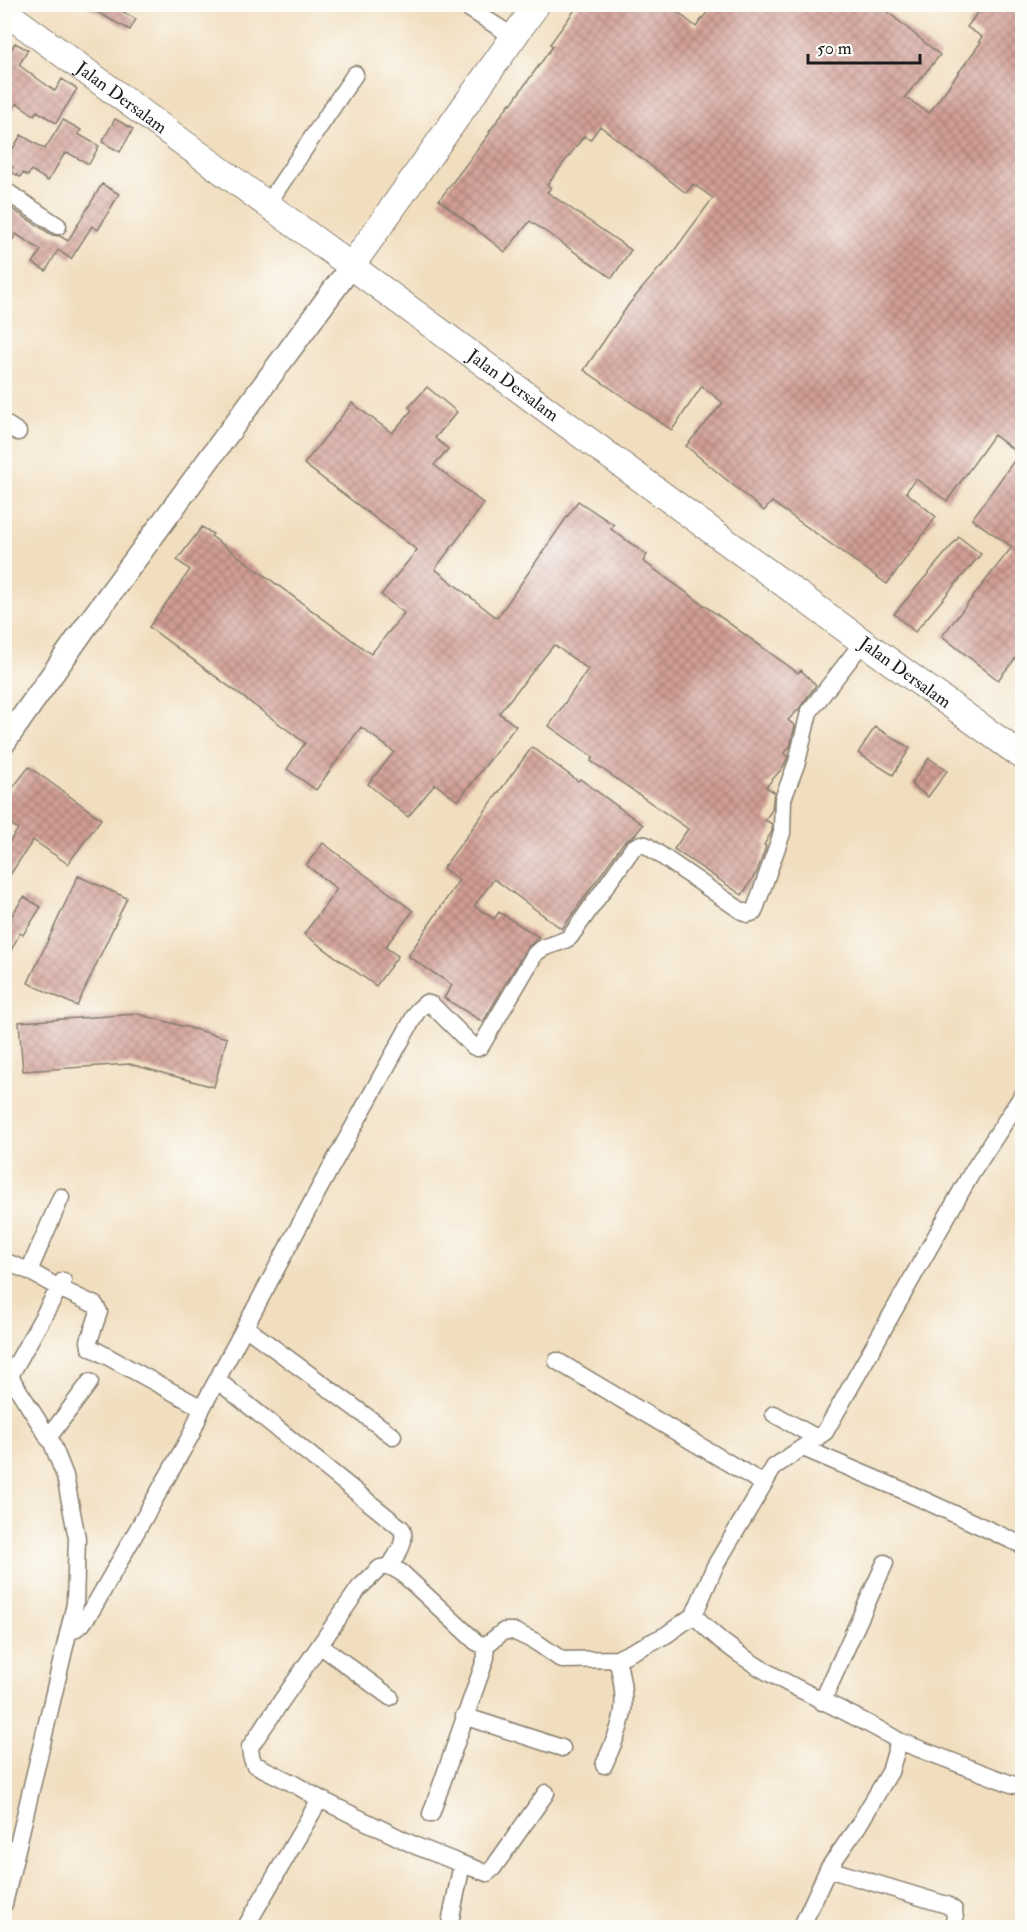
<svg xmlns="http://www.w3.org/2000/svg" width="1027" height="1932" viewBox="0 0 1027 1932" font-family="'IM FELL Double Pica',serif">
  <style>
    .building { fill: url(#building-cross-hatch) }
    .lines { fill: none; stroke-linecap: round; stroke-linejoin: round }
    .minor-casing { stroke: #867d6e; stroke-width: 19 }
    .secondary-casing { stroke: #867d6e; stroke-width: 25 }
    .primary-casing { stroke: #867d6e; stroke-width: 28 }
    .minor { stroke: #fff; stroke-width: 16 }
    .secondary { stroke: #fff; stroke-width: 22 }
    .primary { stroke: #fff; stroke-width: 26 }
    .labels { text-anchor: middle; stroke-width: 6; stroke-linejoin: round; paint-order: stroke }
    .street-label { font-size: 18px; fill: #1c1c1c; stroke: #fdfcf7 }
  </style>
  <defs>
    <pattern id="building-cross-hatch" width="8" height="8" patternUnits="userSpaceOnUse" patternTransform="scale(1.5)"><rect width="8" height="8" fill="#d19e95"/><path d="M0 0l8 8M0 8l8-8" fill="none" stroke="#a98079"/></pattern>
  </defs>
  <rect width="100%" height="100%" fill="#fdfcf7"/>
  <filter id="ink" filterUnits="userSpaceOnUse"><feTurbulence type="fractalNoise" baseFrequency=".0167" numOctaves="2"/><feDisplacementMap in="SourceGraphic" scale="12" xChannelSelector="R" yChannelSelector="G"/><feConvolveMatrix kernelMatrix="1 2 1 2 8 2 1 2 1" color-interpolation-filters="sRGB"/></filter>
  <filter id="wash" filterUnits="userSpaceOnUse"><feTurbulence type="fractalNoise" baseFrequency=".008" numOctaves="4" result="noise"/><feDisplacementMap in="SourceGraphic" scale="24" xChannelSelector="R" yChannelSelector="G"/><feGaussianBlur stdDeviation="1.35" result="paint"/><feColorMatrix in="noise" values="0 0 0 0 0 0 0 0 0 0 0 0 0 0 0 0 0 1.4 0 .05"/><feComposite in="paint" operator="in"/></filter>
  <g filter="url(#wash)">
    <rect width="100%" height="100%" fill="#f1debf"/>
    <g id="blocks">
      <!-- building -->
      <path class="building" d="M82 4H109L136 19 130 30Z
        M579 4H668L696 27 713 4H878L940 55 905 97 929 113 981 42 979 41 982 37 967 27 984 4H996L1003 9 1007 4H1023V649L998 680 942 636 1012 547 972 519 1019 454 994 435 947 501 916 479 906 492 936 517 887 584 772 502 764 511 686 446 723 403 702 386 672 430 584 370 629 304 661 266 662 267 713 198 693 184 686 193 600 126 590 140 584 136 547 185 551 188 547 192 631 250 612 278 530 221 505 252 439 200 490 133 489 132 510 103 511 104 553 46 550 44Z
        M15 43 28 50 19 65 31 74 55 91 62 79 77 89 56 123 37 111 34 115 17 103 4 122V63Z
        M115 119 133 129 120 152 102 142Z
        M63 120 81 130 78 134 99 146 89 164 68 153 67 154 65 153 48 181 31 170 28 176 23 173 20 177 10 171 13 167 5 162 21 135 45 149Z
        M102 184 119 194 98 230 92 226 71 259 58 250 46 271 33 263 41 250 16 234 4 254V207L10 210 11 208 52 235 60 236 68 241Z
        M427 387 457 412 435 438 448 449 434 465 484 504 435 569 497 618 578 501 614 525 611 529 647 555 643 561 798 673 801 670 816 685 799 709 788 720 795 726 790 747 784 753 788 757 787 759 784 766 766 787 774 792 772 810 765 820 772 824V831L764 845 766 846 757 872 742 895 674 849 688 829 591 761 593 757 549 726 588 669 554 645 499 713 516 726 458 801 435 784 408 817 368 784 394 752 361 727 316 790 287 769 305 743 149 627 190 570 177 560 202 527 213 534 211 536 371 654 404 613 381 595 417 550 304 464 352 403 392 433 412 410 409 407Z
        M959 537 981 554 915 632 894 614Z
        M875 727 910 748 893 775 858 753Z
        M532 747 578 781 580 779 643 825 635 835 624 842 562 929 494 879 474 906 494 919 499 912 539 937 526 949 483 1022 444 998 452 985 408 956 459 880 443 868Z
        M929 758 947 771 928 797 911 784Z
        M29 767 101 819 68 864 33 840 4 884V850L18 829 4 819V799Z
        M323 843 413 911 385 947 398 956 376 986 304 934 337 889 306 865Z
        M78 876 127 898 77 1006 28 983Z
        M24 897 41 907 23 935 20 933 4 964V927Z
        M138 1014 227 1038 214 1087 130 1064 23 1071 19 1022Z"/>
    </g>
  </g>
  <g filter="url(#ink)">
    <use href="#blocks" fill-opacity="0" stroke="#867d6e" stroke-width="1.5"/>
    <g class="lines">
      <!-- minor casing -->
      <g class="minor-casing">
        <path id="minor" d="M462 4 514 37
          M4 190 58 226
          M268 203 355 74
          M4 423 18 432
          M6 1262 29 1271 59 1288 95 1305 99 1312 89 1341 90 1347 202 1408
          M29 1271 61 1197
          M245 1327 393 1436
          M557 1361 764 1484
          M4 1367 52 1443 65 1476 77 1538 75 1604 4 1904
          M11 1374 63 1281
          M774 1414 817 1438
          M48 1438 90 1382
          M803 1448 902 1490 1022 1545
          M390 1566C397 1554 407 1543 402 1529L217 1380 224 1366 319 1189 418 1010 426 1003 432 1005 473 1046 477 1048 481 1046 535 954C544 944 559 945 570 937L633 848 641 844 646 845 740 910 748 914 754 912 782 833 783 799 797 762 809 712 863 642
          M69 1633 82 1624 93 1608 191 1435 202 1408 217 1380
          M321 1646 390 1697
          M822 1702 885 1563
          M464 1716 562 1748
          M899 1741 1014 1785
          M604 1765C623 1721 630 1708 617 1659
          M320 1799 294 1784 254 1764 251 1756 250 1747 359 1588 380 1568 390 1566 402 1573 476 1642 485 1646 504 1631H513L536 1642 562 1660 617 1659 666 1635 694 1615
          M431 1814 482 1669 486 1657 485 1646
          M462 1864 487 1873 493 1868 546 1793
          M828 1869 947 1905 954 1910 955 1919 951 1928
          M245 1928 320 1799 416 1846 462 1864 449 1928
          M801 1928 828 1869 858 1826 890 1772 899 1741C831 1699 750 1677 694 1615L715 1566 774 1467 825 1432 971 1174 1022 1096"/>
      </g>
      <!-- secondary casing -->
      <g class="secondary-casing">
        <path id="secondary" d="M4 743 87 625 352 265"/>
      </g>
      <!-- primary casing -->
      <g class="primary-casing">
        <g id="primary">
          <path id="s1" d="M4 11 863 642 1022 756"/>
          <path d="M352 265 537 4"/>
        </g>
      </g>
      <!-- minor -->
      <use href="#minor" class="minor"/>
      <!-- secondary -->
      <use href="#secondary" class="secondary"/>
      <!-- primary -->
      <use href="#primary" class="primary"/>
    </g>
  </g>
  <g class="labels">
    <!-- street labels -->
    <g class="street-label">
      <text dy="6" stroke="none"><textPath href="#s1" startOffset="146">Jalan Dersalam</textPath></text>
      <text dy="6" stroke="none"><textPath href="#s1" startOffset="632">Jalan Dersalam</textPath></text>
      <text dy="6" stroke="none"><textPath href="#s1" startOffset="1118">Jalan Dersalam</textPath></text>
    </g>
  </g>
  <!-- margin -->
  <rect width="1027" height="1932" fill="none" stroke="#fdfcf7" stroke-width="24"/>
  <!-- scale -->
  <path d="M808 54v9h112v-9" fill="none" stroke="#1c1c1c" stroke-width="3"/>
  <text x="817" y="54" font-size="18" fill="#1c1c1c" stroke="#fdfcf7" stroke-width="4.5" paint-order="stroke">50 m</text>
</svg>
